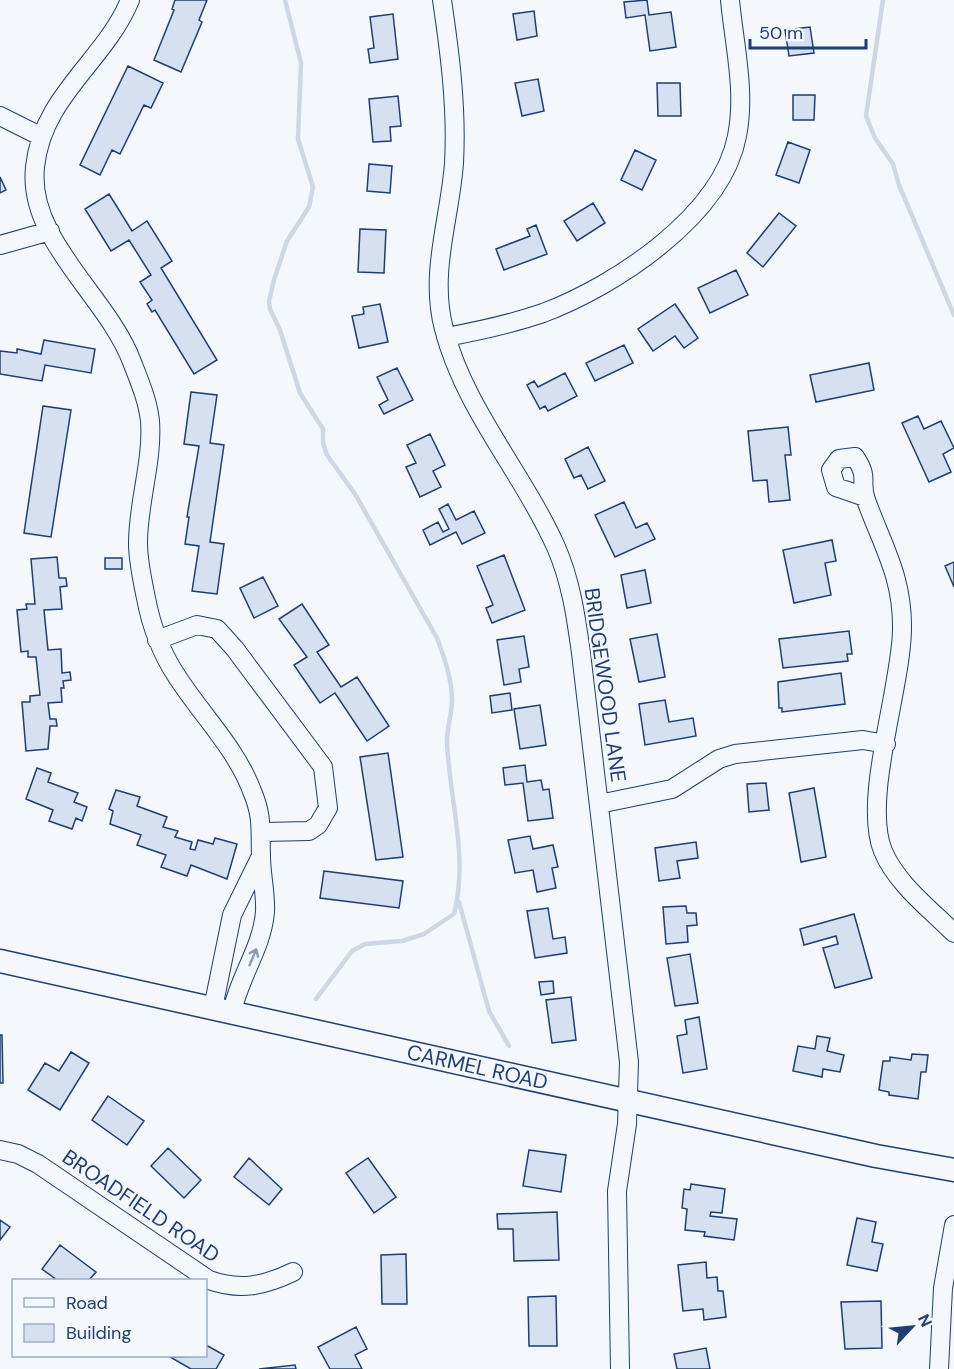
<svg xmlns="http://www.w3.org/2000/svg" width="954" height="1369" viewBox="0 0 954 1369" font-family="'DM Sans',sans-serif">
  <style>
    .lines { fill: none; stroke-linecap: round; stroke-linejoin: round }
    .stream { stroke: #cfd7e4; stroke-width: 4.5 }
    .building { fill: #d5e0f0; stroke: #1d3f73; stroke-width: 1.5 }
    .minor-casing { stroke: #1d3f73; stroke-width: 20 }
    .major-casing { stroke: #1d3f73; stroke-width: 25 }
    .minor { stroke: #f4f7fb; stroke-width: 18 }
    .major { stroke: #f4f7fb; stroke-width: 22 }
    .oneway { stroke: #889bb7 }
    .labels { text-anchor: middle; stroke-width: 4.5; stroke-linejoin: round; paint-order: stroke }
    .street-label { font-size: 21px; fill: #1d3f73; stroke: #f4f7fb }
  </style>
  <rect width="100%" height="100%" fill="#f4f7fb"/>
  <g class="lines">
    <!-- stream -->
    <path class="stream" d="M285 0 301 63 298 139 313 187 309 207 287 241 274 280 269 301 270 309 280 330 300 393 323 429V443L327 455 355 494 437 638C444 657 452 679 452 700 452 714 447 727 447 741 449 799 469 856 454 914L424 934 402 941 365 944 352 951 316 999
      M883 0 866 116 875 138 893 164 899 185 954 315
      M459 902 489 1011 509 1046"/>
  </g>
  <!-- building -->
  <path class="building" d="M175 0H207L199 20 202 22 181 72 154 60 174 10 172 9Z
    M647 0 649 15 671 12 676 47 650 51 645 15 626 18 624 2Z
    M534 11 537 36 517 40 513 14Z
    M393 14 398 59 370 63 368 49 374 48 370 17Z
    M810 27 814 53 789 56 785 30Z
    M128 66 163 83 151 108 144 105 120 154 112 150 100 175 80 165Z
    M538 79 544 111 522 116 515 83Z
    M657 83H680L681 116H658Z
    M793 95H815L814 120H793Z
    M398 96 401 126 390 127 391 141 373 142 369 99Z
    M788 142 810 150 799 183 776 175Z
    M635 150 656 160 642 190 621 180Z
    M369 164 392 166 390 193 367 191Z
    M0 177 6 190 0 193Z
    M109 194 132 231 147 221 172 261 161 268 217 360 194 374 155 310 152 312 147 304 152 300 140 282 151 275 129 240 111 251 85 209Z
    M593 203 605 223 577 241 564 221Z
    M779 213 796 226 763 267 747 253Z
    M536 225 547 254 504 270 496 249 530 236 527 229Z
    M360 229 386 230 384 273 358 272Z
    M736 270 748 295 710 313 698 288Z
    M380 304 388 342 359 348 352 316 364 314 363 307Z
    M675 304 698 338 684 348 675 336 653 351 638 329Z
    M44 340 95 349 91 373 45 365 42 381 0 374V351L17 353V349L41 354Z
    M624 345 633 363 595 381 586 363Z
    M869 363 874 390 816 402 810 375Z
    M397 368 413 400 384 414 379 405 388 400 377 377Z
    M565 373 577 396 548 411 545 406 540 409 527 385 534 381 538 387Z
    M191 392 217 395 210 443 224 445 210 542 224 544 217 594 192 591 199 546 185 544 189 517H187L199 446 184 444Z
    M43 406 71 410 51 537 24 533Z
    M918 416 924 429 941 421 954 448 943 454 951 472 929 482 902 423Z
    M788 427 791 455H785L790 500 769 502 767 480 753 481 748 431Z
    M430 434 445 465 433 471 441 487 420 497 406 467 416 463 407 445Z
    M588 447 605 481 588 489 581 475 574 478 565 459Z
    M624 502 636 528 647 523 655 539 615 557 595 515Z
    M448 504 456 520 474 511 485 533 462 544 456 532 430 545 423 530 438 522 443 532 449 529 439 509Z
    M832 540 836 561 825 563 831 595 794 603 783 550Z
    M504 555 525 610 492 623 486 608 493 605 477 566Z
    M57 557 59 578H66L67 586 60 587 62 609 44 610 48 650 61 649 62 673 70 672 71 680 63 681 64 688H61L62 702 48 703 50 719H56L57 726H50L48 749 26 751 22 702H30V696L40 695 36 657H28V651L21 652 17 610 27 609 26 604H35L31 559Z
    M105 558H122V569H105Z
    M954 562V587L945 566Z
    M645 570 651 603 627 608 621 575Z
    M263 577 278 606 254 618 240 588Z
    M302 604 329 645 317 652 341 687 357 677 389 726 367 741 335 693 320 703 294 665 307 657 279 619Z
    M849 631 852 654H847L848 661 783 668 779 639Z
    M657 634 665 677 639 682 630 639Z
    M524 636 529 667 519 669 521 682 504 685 497 640Z
    M841 673 845 704 782 712V708H779L778 682Z
    M510 693 512 710 492 713 490 696Z
    M665 700 669 722 693 718 696 736 645 745 639 704Z
    M540 705 546 745 520 749 514 709Z
    M388 753 403 857 376 860 360 757Z
    M525 765 527 782 541 780 543 790 549 789 553 818 528 821 523 783 505 785 503 768Z
    M37 768 51 773 48 782 78 793 74 802 87 807 82 821 76 818 72 829 49 821 53 810 26 799Z
    M766 783 769 810 749 812 747 784Z
    M814 788 826 857 801 862 789 793Z
    M116 790 140 797 137 806 167 817 163 827 178 831 175 837 192 842 190 849 195 850 198 840 213 844 215 838 237 844 227 879 191 865 187 876 161 867 166 855 137 845 141 835 110 824 113 811 109 809Z
    M530 836 533 849 553 845 558 867 552 868 556 888 537 892 533 870 515 873 508 840Z
    M696 842 698 858 677 861 680 878 659 881 655 848Z
    M324 871 403 881 399 908 320 898Z
    M686 906 687 913H696L697 925 687 926 688 942 666 944 663 907Z
    M548 908 553 939 565 937 567 953 535 958 527 911Z
    M854 914 872 978 835 988 823 948 838 944 836 936 804 945 800 929Z
    M690 954 698 1003 675 1006 667 958Z
    M553 981 554 993 541 995 539 982Z
    M571 997 576 1040 552 1043 546 1000Z
    M699 1017 707 1069 683 1073 677 1036 687 1034 685 1020Z
    M0 1035H2L3 1083H0Z
    M817 1036 830 1038 827 1051 844 1055 840 1072 823 1069 822 1077 793 1071 798 1046 815 1049Z
    M71 1052 89 1063 60 1110 28 1090 45 1063 59 1071Z
    M912 1054 928 1055 926 1072H921L918 1099 889 1095V1092L879 1090 883 1061H890V1057L911 1060Z
    M108 1096 144 1121 127 1145 92 1120Z
    M168 1148 201 1180 184 1198 151 1166Z
    M529 1150 566 1155 561 1192 523 1186Z
    M249 1158 282 1189 269 1205 234 1177Z
    M368 1158 396 1197 374 1213 346 1173Z
    M691 1184 725 1189 722 1213 711 1212 710 1216 737 1219 734 1240 704 1236 705 1232 685 1230 687 1209 682 1208 684 1189 690 1190Z
    M557 1212 559 1260 514 1261 513 1229H498L497 1214Z
    M857 1218 876 1222 872 1242 883 1244 877 1271 847 1265Z
    M0 1220 10 1227 0 1240Z
    M60 1245 96 1272 89 1280H57L42 1269Z
    M406 1254 407 1304H382L381 1255Z
    M706 1262 707 1278 717 1277 718 1291H723L726 1317 704 1320 703 1309 683 1311 678 1265Z
    M556 1296 557 1346H529L528 1297Z
    M881 1301 882 1348 845 1349 841 1302Z
    M356 1327 367 1349 355 1355 362 1369H330L318 1347Z
    M206 1345 224 1355 216 1369H191L170 1357 206 1356Z
    M706 1348 710 1369H677L674 1354Z
    M295 1365 296 1369H259Z"/>
  <g class="lines">
    <!-- minor casing -->
    <g class="minor-casing">
      <path id="minor" d="M130 0C105 61 42 96 35 167 27 240 108 297 132 362 139 380 148 401 150 421 153 461 138 502 138 543 138 561 142 579 146 598 151 625 161 652 176 675 200 713 236 748 252 791 263 817 260 830 261 856 261 875 266 893 265 912 262 948 239 977 232 1012
        M442 0C450 54 457 108 454 163 450 219 429 273 444 329 464 408 523 473 556 547 571 581 576 617 581 653L629 1062 627 1124 617 1191 620 1369
        M0 116 40 136
        M0 245 50 231
        M446 337C479 331 511 324 543 313 615 286 722 216 737 136 746 91 734 44 730 0
        M865 497 836 487 831 470 839 459 855 457C870 479 859 481 866 500 883 547 903 577 902 630 901 689 862 800 883 851 896 883 930 909 954 933
        M157 640 197 625 217 629 235 649 323 767 328 808 318 825 309 831 263 832
        M599 804 672 789 719 759 735 754 863 740 886 744
        M213 1008 232 915 261 856
        M0 1150 18 1154 38 1164 209 1280C240 1291 264 1286 293 1272
        M939 1369 943 1288 954 1225"/>
    </g>
    <!-- major casing -->
    <g class="major-casing">
      <g id="major">
        <path id="s1" d="M0 961 876 1156 954 1170"/>
      </g>
    </g>
    <!-- minor -->
    <use href="#minor" class="minor"/>
    <!-- major -->
    <use href="#major" class="major"/>
  </g>
  <!-- one-way arrows -->
  <defs><path id="oneway-shaft" d="M-6 0H5M1.5-3L5.5 0L1.5 3" fill="none" stroke-width="1.6" stroke-linecap="round" stroke-linejoin="round" transform="scale(1.5)"/></defs>
  <use class="oneway" href="#oneway-shaft" transform="translate(253 957) rotate(-67)"/>
  <g class="labels">
    <!-- street labels -->
    <g class="street-label">
      <text transform="translate(605 685) rotate(82)" y="7">BRIDGEWOOD LANE</text>
      <text dy="7" stroke="none"><textPath href="#s1" startOffset="489">CARMEL ROAD</textPath></text>
      <text transform="translate(141 1206) rotate(34)" y="7">BROADFIELD ROAD</text>
    </g>
  </g>
  <!-- legend -->
  <rect x="12" y="1279" width="195" height="78" fill="#f4f7fb" stroke="#9eadc5" stroke-width="1.5"/>
  <rect x="24" y="1298" width="30" height="9" fill="#f4f7fb" stroke="#9eadc5" stroke-width="1.5"/>
  <text x="66" y="1309" font-size="18" fill="#1d3f73">Road</text>
  <rect x="24" y="1324" width="30" height="18" fill="#d5e0f0" stroke="#9eadc5" stroke-width="1.5"/>
  <text x="66" y="1339" font-size="18" fill="#1d3f73">Building</text>
  <!-- north arrow -->
  <g transform="translate(912 1327) rotate(64)" stroke="#f4f7fb" stroke-width="4.5" paint-order="stroke">
  <path d="M0-4.5L10 22L0 15L-10 22Z" fill="#1d3f73"/>
  <text y="-9" font-size="16" font-weight="bold" text-anchor="middle" fill="#1d3f73">N</text>
  </g>
  <!-- scale -->
  <path d="M750 39v9h116v-9" fill="none" stroke="#1d3f73" stroke-width="3"/>
  <text x="759" y="39" font-size="18" fill="#1d3f73" stroke="#f4f7fb" stroke-width="4.5" paint-order="stroke">50 m</text>
</svg>
